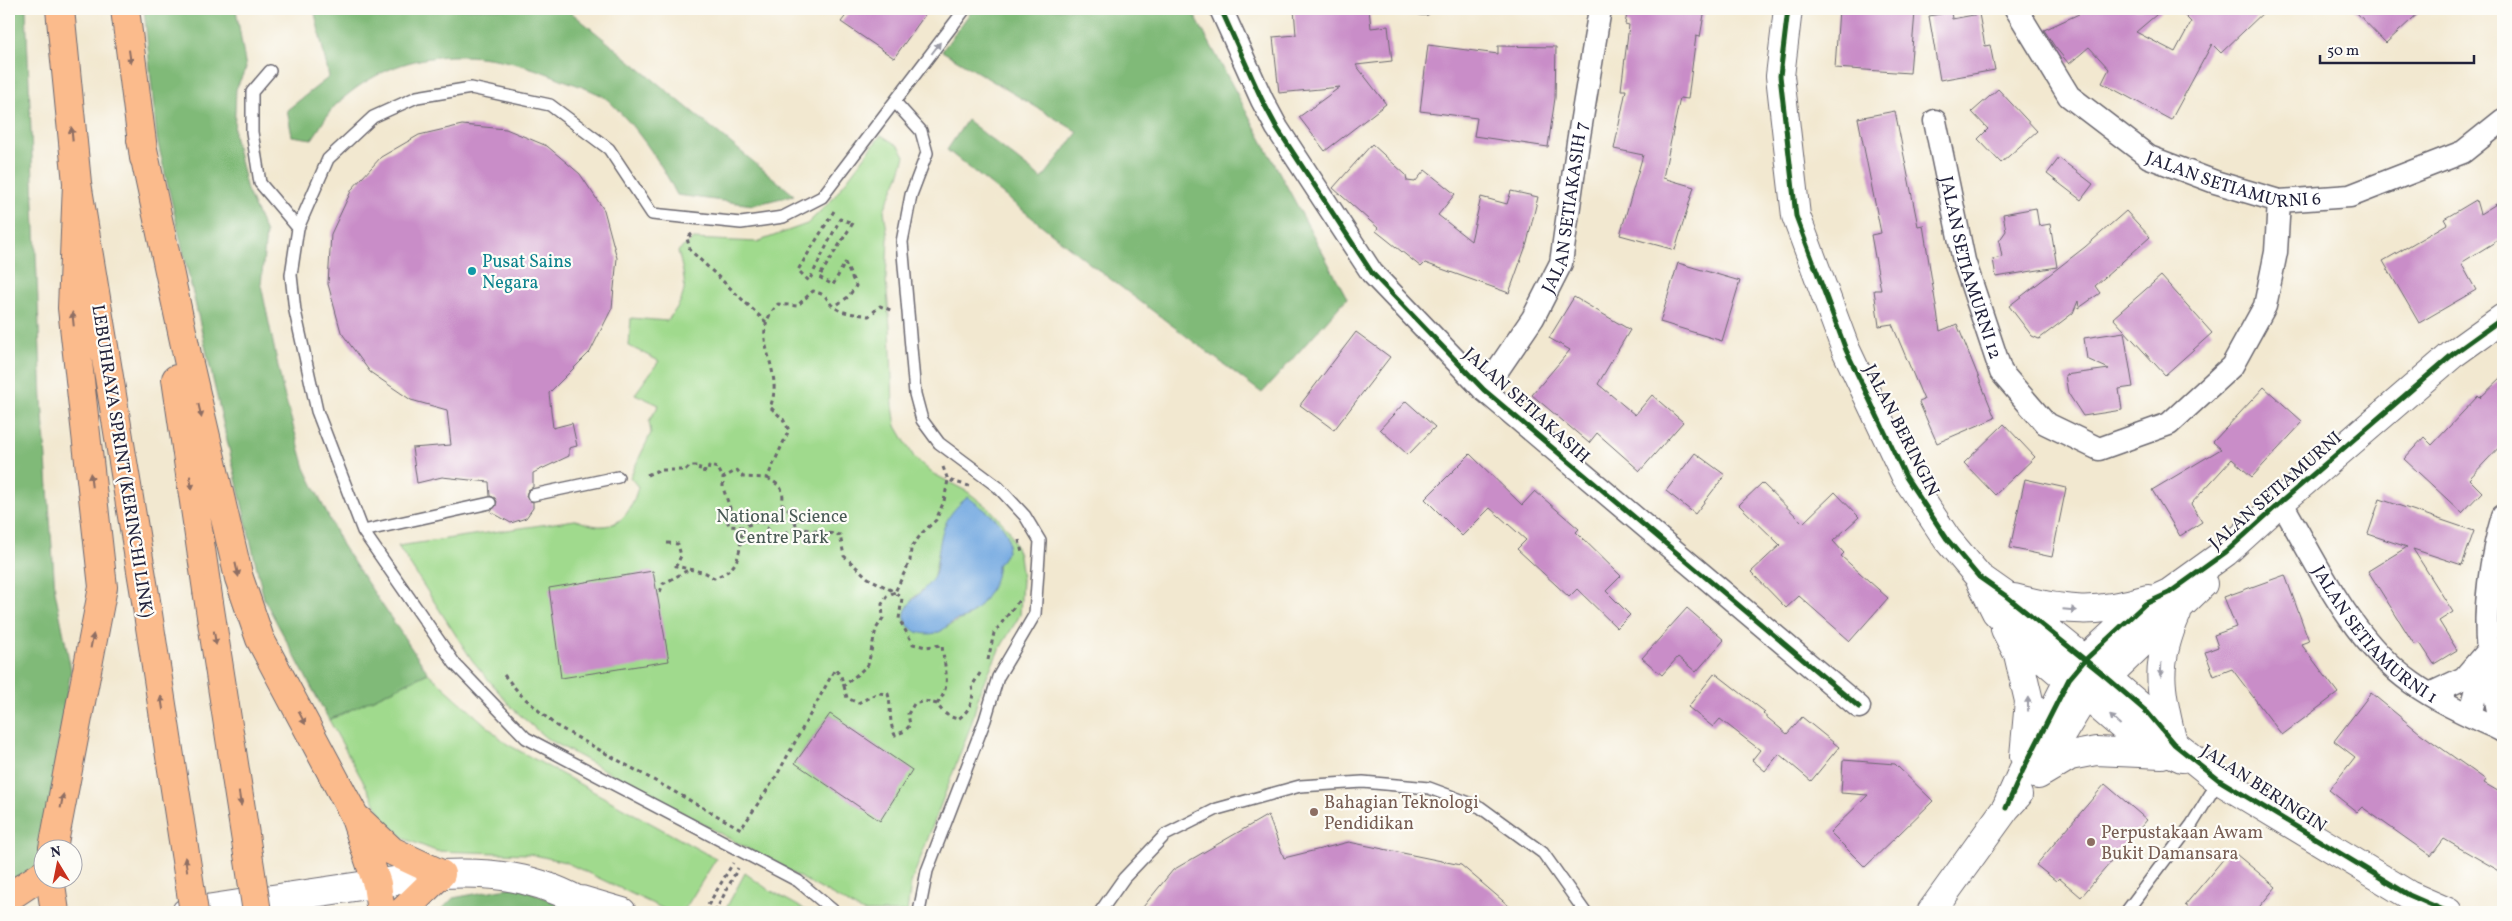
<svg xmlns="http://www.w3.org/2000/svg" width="2512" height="921" viewBox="0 0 2512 921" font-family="Vollkorn,serif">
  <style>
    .green { fill: #a0da8d; stroke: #617e64; fill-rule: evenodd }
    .forest { fill: #80ba78; stroke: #516e5a }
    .water { fill: #73a9e1; stroke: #4a668e }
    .building { fill: #c98dc8 }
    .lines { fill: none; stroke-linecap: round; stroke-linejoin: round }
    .service-casing { stroke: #6b676f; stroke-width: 14 }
    .minor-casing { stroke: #6b676f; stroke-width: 25 }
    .tertiary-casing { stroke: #6b676f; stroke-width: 30 }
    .motorway-casing { stroke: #6b676f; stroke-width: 30 }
    .path { stroke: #6b676f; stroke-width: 3; stroke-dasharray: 4 4; stroke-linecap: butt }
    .service { stroke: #fff; stroke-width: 11 }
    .minor { stroke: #fff; stroke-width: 22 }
    .tertiary { stroke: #fff; stroke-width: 28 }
    .motorway { stroke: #fbbb8c; stroke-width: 28 }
    .motorway-bridge-casing { stroke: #6b676f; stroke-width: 30; stroke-linecap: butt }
    .motorway-bridge { stroke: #fbbb8c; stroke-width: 28 }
    .cycleway-casing { stroke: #fdfcf7; stroke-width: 8 }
    .cycleway { stroke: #1b5e20; stroke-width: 5 }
    .oneway { fill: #9c9ca7 }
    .oneway2 { fill: #8e6e64 }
    .culture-dot { fill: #0f9aa8; stroke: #fdfcf7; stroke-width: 2 }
    .education-dot { fill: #8d6e63; stroke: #fdfcf7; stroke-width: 2 }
    .labels { text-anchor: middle; stroke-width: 4.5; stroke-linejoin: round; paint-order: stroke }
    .street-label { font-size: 18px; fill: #22223b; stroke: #fdfcf7 }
    .culture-label { font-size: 18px; fill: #0d838f; stroke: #fdfcf7; text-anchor: start }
    .park-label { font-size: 18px; fill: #485954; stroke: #fdfcf7 }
    .education-label { font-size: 18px; fill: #785e54; stroke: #fdfcf7; text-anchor: start }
  </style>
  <rect width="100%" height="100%" fill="#fdfcf7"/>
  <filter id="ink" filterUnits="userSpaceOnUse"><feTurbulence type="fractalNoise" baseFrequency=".02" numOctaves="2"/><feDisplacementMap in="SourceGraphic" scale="10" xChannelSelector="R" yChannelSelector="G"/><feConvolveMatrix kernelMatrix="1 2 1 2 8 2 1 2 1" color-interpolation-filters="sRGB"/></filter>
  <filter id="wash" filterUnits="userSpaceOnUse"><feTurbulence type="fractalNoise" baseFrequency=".0096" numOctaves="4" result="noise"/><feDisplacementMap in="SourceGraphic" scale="20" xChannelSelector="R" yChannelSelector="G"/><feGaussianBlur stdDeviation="1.12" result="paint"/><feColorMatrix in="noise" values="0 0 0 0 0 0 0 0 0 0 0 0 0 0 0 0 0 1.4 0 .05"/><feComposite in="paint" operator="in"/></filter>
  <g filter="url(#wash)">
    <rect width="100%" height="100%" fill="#f2e8d0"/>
    <!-- green -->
    <path class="green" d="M881 135 900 147 905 156 899 176 884 210 888 239 886 280 890 327 893 406 896 426 914 457 932 473 968 492 992 511 1009 530 1019 555 1022 579 1020 615 999 650 980 691 971 725 911 883 907 912H863L546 738 512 708 472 660 398 546 575 520C583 522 594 527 603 526 625 525 633 505 638 487L630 477 651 433 649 421 659 405 635 394 659 361 629 346 631 318 667 321C690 293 686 284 678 251L693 239 757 242 807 224 831 201ZM968 498C991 516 1026 535 997 565 999 580 980 609 967 617 957 622 949 624 940 632L912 599 933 581 942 534ZM830 714 911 770 880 820 795 763Z
      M428 673 507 744 716 859 683 912H670L565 862 530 854 436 851 405 839 384 819 329 720Z
      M745 873 766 888 809 912H724Z"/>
    <!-- forest -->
    <path class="forest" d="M9 9H26L42 400 55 591 71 670 38 871 9 879Z
      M144 9H236L246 68 236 89 234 135 247 190 266 233 261 285 283 390 305 468 342 545 428 673 329 720 264 599 157 139Z
      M314 9H567L794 195 753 205 677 195C660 160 636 127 608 100 598 91 569 83 556 77 480 46 402 45 339 102 328 111 321 127 312 139L292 136 287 110 329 77Z
      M973 9H1176L1195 16 1347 298 1262 393 1089 263 947 150 967 120 1042 179 1078 132 942 51Z
      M518 886 576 912H439L453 898Z"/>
    <!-- water -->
    <path class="water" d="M968 497C991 516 1027 534 997 565 999 581 982 607 968 616 964 619 958 619 954 621 948 624 944 630 939 632 929 636 913 634 907 624 895 604 933 589 936 571 941 539 939 519 968 497Z"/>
    <g id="blocks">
      <!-- building -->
      <path class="building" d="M851 9H929L894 58 841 22Z
        M1294 9H1369L1371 28 1388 26 1392 61 1356 65 1386 104 1325 151 1299 117 1340 87 1279 93 1273 37 1296 35Z
        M1628 9H1705L1700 37 1696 36 1688 99 1680 98 1663 178 1694 187 1675 250 1620 235 1643 155 1614 149 1626 90H1621L1629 25 1625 24Z
        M1839 9H1887L1915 12 1910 73 1835 68Z
        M2079 9H2163L2136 32 2175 52 2191 22 2178 9H2267L2221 53 2212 44 2171 120 2102 83 2109 69 2089 47 2069 64 2055 47 2044 30 2081 13Z
        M2353 9H2423L2386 43Z
        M1951 12 1952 19 1979 14 1985 46 1990 45 1995 70 1940 80 1929 16Z
        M1428 45 1498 54V46L1556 47 1555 98 1548 147 1474 136 1477 118 1420 111Z
        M1998 89 2037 131 2001 163 1978 139 1988 129 1972 112Z
        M1895 111 1918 226 1923 225 1940 331 1957 324 1995 418 1937 443 1919 402 1924 400 1892 324 1879 326 1874 290H1881L1871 235 1881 233 1858 118Z
        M462 125 506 129 547 146 580 174 604 210 617 258 612 308 590 352 549 393 553 428 572 423 577 446 569 448V456L533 473V487L528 490 526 496 528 500 533 502V508L526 518 511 523 491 512 497 502 495 498 490 496 489 482 442 477 417 483 412 448 451 445 447 410 411 400 370 372 341 332 328 284 331 234 352 189 381 157 419 135Z
        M1372 144 1406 175 1407 181 1415 182 1425 170 1455 194 1438 215 1471 241 1481 197 1507 204 1511 191 1538 197 1527 243 1509 293 1425 263 1421 267 1376 231 1378 228 1333 188Z
        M2059 158 2093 184 2081 200 2047 174Z
        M2476 200 2480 214 2498 203 2503 212V237L2461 263 2476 290 2419 323 2383 261 2447 224 2444 219Z
        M2036 208 2039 226 2050 224 2057 267 1996 277 1993 259 2002 257 1999 241 2006 231 2003 214Z
        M2126 211 2150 237 2095 286 2100 293 2079 308 2078 301 2073 313 2039 339 2032 336 2009 306 2085 247Z
        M1678 263 1740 281 1722 341 1660 322Z
        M2161 276 2212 333 2165 375 2113 318Z
        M1574 297 1630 330 1598 384 1635 415 1652 395 1683 422 1640 471 1597 433 1589 443 1532 395 1570 350 1549 338Z
        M1356 332 1390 357 1334 430 1300 405Z
        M2124 332 2133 387 2119 389 2122 410 2083 416 2068 393 2065 375 2109 369 2087 359 2084 338Z
        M2503 376V443L2469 479 2482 492 2462 513 2404 459 2424 437 2432 445 2478 396 2480 398Z
        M2264 387 2303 422 2252 477 2232 459 2191 504 2202 522 2180 536 2152 490 2221 449 2213 442Z
        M1406 401 1435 427 1408 455 1380 429Z
        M2004 424 2035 457 1995 495 1964 463Z
        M1695 453 1725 475 1695 514 1666 491Z
        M1470 454 1522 505 1535 491 1579 529 1576 532 1621 576 1606 591 1630 615 1617 628 1577 589 1569 597 1517 549 1526 540 1490 508 1462 536 1425 499Z
        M2025 479 2066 488 2052 557 2010 548Z
        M1762 483 1803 523 1835 492 1859 517 1833 541 1844 553 1841 556 1888 598 1850 641 1799 596 1786 608 1751 572 1780 545 1739 505Z
        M2380 499 2474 531 2462 565 2413 549 2453 612 2439 621 2457 650 2434 664 2420 643 2414 644 2368 571 2407 547 2368 534Z
        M653 571 669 661 561 678 549 588Z
        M2285 575 2309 641 2301 644 2338 693 2282 735 2232 669 2214 676 2205 652 2218 647 2214 635 2236 627 2224 597Z
        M1687 608 1724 640 1696 672 1678 657 1662 675 1642 658Z
        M1715 673 1765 712 1763 714 1787 734 1802 717 1839 747 1811 781 1779 754 1765 771 1752 760 1760 750 1720 719 1713 727 1688 707Z
        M2371 693 2420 733 2486 780 2484 783 2503 794V873L2444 839 2431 856 2362 807 2357 812 2329 790 2355 757 2334 741Z
        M830 714 912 770 880 821 795 763Z
        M1843 760 1895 764 1933 801 1865 867 1830 832 1868 795 1841 793Z
        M2105 784 2147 820 2081 897 2059 878 2056 881 2036 865Z
        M1268 815 1284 858 1349 842 1461 865 1516 912H1139L1173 870Z
        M2231 850 2276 887 2255 912H2194L2185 905Z"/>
    </g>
  </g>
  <g filter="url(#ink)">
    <use href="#blocks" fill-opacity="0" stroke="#6b676f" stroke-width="1"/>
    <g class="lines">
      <!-- service casing -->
      <g class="service-casing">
        <path id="service" d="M1422 9H1425
          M270 71 252 92V132L260 183 298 228
          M895 102 921 131 927 153 911 195 902 242 915 394 922 420 939 443 998 487 1025 516 1040 541 1035 614 998 677 985 720 927 871 919 912
          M533 495 618 477
          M363 531 490 503
          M835 912 798 881 526 738 455 664 363 531 317 411 295 311 291 275 298 228 328 159 373 117 417 97 471 88 550 105 609 149 652 214 741 223 783 217 822 197 965 9
          M1100 912 1124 878 1165 835 1217 809 1300 786 1363 782 1429 788 1480 807 1543 853 1585 912
          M2126 912 2192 824 2219 780"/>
      </g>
      <!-- minor casing -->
      <g class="minor-casing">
        <g id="minor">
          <path d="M1221 9 1262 100 1277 128 1372 273 1484 390 1859 707"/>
          <path id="s1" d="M2016 9 2069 96 2149 157 2215 182 2279 201 2350 196 2463 152 2503 120"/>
          <path id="s2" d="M1935 121 1964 261 2001 372 2045 423 2099 449 2169 424 2232 366 2265 306 2276 252 2279 201"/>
          <path id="s3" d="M1484 390 1533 318 1561 263 1578 142 1600 9"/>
          <path id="s4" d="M2281 502C2318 565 2350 639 2412 683 2440 703 2473 717 2503 731"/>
          <path d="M2430 694 2464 678 2487 651"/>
          <path d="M2470 715 2485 659"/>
          <path d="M2502 731C2497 705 2491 678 2488 652 2483 609 2491 556 2503 516"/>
        </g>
      </g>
      <!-- tertiary casing -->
      <g class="tertiary-casing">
        <path id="tertiary" d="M1788 9 1780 76 1796 216 1846 350 1906 477 1947 539 1979 577 2006 596 2105 676 2148 713 2174 744 2219 780 2409 895 2448 912
          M1981 582 1996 612 2024 642 2132 735 2182 758
          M2014 598C2067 612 2096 614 2148 599
          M2005 629 2018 654 2029 701 2024 756
          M2172 739C2159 688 2155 663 2177 613
          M2046 760 2079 706 2088 695 2203 584
          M2038 775 2070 756 2096 751 2162 754
          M2006 808 2023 770 2069 679 2085 660 2145 604 2169 593 2226 552 2281 502 2453 354 2503 318
          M581 900 622 912
          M186 912 441 874C501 871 546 879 598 912
          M1931 912 2006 808 2018 795"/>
      </g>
      <!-- motorway casing -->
      <g class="motorway-casing">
        <path id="motorway" d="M60 9 77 183 146 601
          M125 9 144 158
          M141 140 189 364 239 578 260 639 354 815 377 884 381 912
          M176 379 207 590
          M359 820 392 851 441 874 402 912
          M53 848 103 587 72 308 77 183
          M50 878 55 912
          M9 897 42 875"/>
      </g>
      <!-- path -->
      <path class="path" d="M834 211 798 270 809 281 840 219 853 223 819 277 833 285 845 263 856 286 848 297 835 306
        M692 234 687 238 690 250 766 322
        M943 467 948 480
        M647 475 659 470H686L690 466H700L699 471 708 472 709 466 718 468 723 478
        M767 478C780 485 785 489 782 504L792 512 797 528 774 537 761 520 743 527 729 526 726 516 730 508 723 488V478L737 470 743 477 767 478 789 430 783 419 770 407C784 375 757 347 767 321 769 315 774 309 778 304L797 306 813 291C830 296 824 298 834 307 843 314 858 314 869 316L880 306 893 311
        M1019 540 1022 553
        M667 543 678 544 681 556 676 566 706 573 714 578C743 568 738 552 743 527
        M660 592 663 584 688 570
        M988 660 994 633 1020 599
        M504 675 521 695 555 725 741 829 777 775 835 669 841 676 844 686 868 665 876 629 883 618 882 604 887 596 895 592 868 578 844 556 840 535 797 528
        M844 686 847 698 858 703 878 693 888 694C892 709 888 721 895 735L905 731 910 725 908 714 914 704 925 701 937 704C943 713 948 717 958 719 969 712 975 699 972 686L982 670
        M937 704C953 685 944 668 942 645L926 647 913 644 899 619 902 598 895 592 910 561 911 548 922 533 936 520 944 501 948 480 969 486
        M704 912 733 863
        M715 912 738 868"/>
      <!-- service -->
      <use href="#service" class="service"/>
      <!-- minor -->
      <use href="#minor" class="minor"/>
      <!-- tertiary -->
      <use href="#tertiary" class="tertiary"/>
      <!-- motorway -->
      <use href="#motorway" class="motorway"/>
      <!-- motorway-bridge casing -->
      <g class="motorway-bridge-casing">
        <path id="motorway-bridge" d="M207 590 257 912
          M146 601 194 912"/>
      </g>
      <!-- motorway-bridge -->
      <use href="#motorway-bridge" class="motorway-bridge"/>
      <!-- cycleway casing -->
      <g class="cycleway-casing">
        <path id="cycleway" d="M1221 9 1262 100 1277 128 1372 273 1484 390 1859 707
          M1788 9 1780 76 1796 216 1846 350 1906 477 1947 539 1979 577 2006 596 2105 676 2148 713 2174 744 2219 780 2409 895 2448 912
          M2006 808 2023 770 2069 679 2085 660 2145 604 2169 593 2226 552 2281 502 2453 354 2503 318"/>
      </g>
      <!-- cycleway -->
      <use href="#cycleway" class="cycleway"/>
    </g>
    <!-- one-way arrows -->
    <defs><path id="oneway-solid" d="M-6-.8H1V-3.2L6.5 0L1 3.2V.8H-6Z" transform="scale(1.25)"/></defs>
    <g class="oneway">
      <use href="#oneway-solid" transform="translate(936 48) rotate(-53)"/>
      <use href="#oneway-solid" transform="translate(2070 610) rotate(5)"/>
      <use href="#oneway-solid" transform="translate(2161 670) rotate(92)"/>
      <use href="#oneway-solid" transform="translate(2028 704) rotate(-91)"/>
      <use href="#oneway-solid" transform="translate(2115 720) rotate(-138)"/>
    </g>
    <g class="oneway2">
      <use href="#oneway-solid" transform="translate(130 57) rotate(82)"/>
      <use href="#oneway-solid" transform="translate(72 134) rotate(-96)"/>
      <use href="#oneway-solid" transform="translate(73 319) rotate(-96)"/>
      <use href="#oneway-solid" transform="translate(200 411) rotate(77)"/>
      <use href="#oneway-solid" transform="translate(91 480) rotate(-96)"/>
      <use href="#oneway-solid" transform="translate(191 483) rotate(82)"/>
      <use href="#oneway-solid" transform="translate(237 570) rotate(77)"/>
      <use href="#oneway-solid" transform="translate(215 638) rotate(81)"/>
      <use href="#oneway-solid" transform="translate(92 641) rotate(-79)"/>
      <use href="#oneway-solid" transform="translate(162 703) rotate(-99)"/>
      <use href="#oneway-solid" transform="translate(302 718) rotate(62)"/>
      <use href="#oneway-solid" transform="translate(240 799) rotate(81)"/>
      <use href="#oneway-solid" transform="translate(62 801) rotate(-79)"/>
      <use href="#oneway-solid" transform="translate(186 864) rotate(-99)"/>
    </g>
  </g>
  <!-- markers -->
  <circle class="culture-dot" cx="472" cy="271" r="5"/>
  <g class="education-dot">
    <circle cx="1314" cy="812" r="5"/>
    <circle cx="2091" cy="842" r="5"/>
  </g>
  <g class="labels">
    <!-- street labels -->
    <g class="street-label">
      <text dy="6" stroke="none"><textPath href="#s1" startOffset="291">JALAN SETIAMURNI 6</textPath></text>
      <text dy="6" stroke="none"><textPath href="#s3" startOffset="204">JALAN SETIAKASIH 7</textPath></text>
      <text dy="6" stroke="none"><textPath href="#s2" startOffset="151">JALAN SETIAMURNI 12</textPath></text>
      <text transform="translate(1527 405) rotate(42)" y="6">JALAN SETIAKASIH</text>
      <text transform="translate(1902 430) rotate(63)" y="6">JALAN BERINGIN</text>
      <text transform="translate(123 461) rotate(81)" y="6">LEBUHRAYA SPRINT (KERINCHI LINK)</text>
      <text transform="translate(2275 490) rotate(-41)" y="6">JALAN SETIAMURNI</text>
      <text dy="6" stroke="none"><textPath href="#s4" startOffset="164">JALAN SETIAMURNI 1</textPath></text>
      <text transform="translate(2264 788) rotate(33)" y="6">JALAN BERINGIN</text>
    </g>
    <!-- culture labels -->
    <g class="culture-label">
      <text x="482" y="267">Pusat Sains<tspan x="482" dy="21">Negara</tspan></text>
    </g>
    <!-- park labels -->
    <g class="park-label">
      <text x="782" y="522">National Science<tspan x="782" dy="21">Centre Park</tspan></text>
    </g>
    <!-- education labels -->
    <g class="education-label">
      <text x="1324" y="808">Bahagian Teknologi<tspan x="1324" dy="21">Pendidikan</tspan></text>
      <text x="2101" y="838">Perpustakaan Awam<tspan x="2101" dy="21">Bukit Damansara</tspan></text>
    </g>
  </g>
  <!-- margin -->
  <rect width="2512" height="921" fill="none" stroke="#fdfcf7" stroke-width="30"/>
  <!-- north arrow -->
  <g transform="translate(58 864) rotate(350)"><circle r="24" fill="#fdfcf7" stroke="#a5a5ac"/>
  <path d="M0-4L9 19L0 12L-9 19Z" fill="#c8321e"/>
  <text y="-8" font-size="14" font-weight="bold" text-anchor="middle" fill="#22223b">N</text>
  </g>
  <!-- scale -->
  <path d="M2320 55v8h154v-8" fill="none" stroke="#22223b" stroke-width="2.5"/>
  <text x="2327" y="55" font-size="15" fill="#22223b" stroke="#fdfcf7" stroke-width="4" paint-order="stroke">50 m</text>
</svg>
